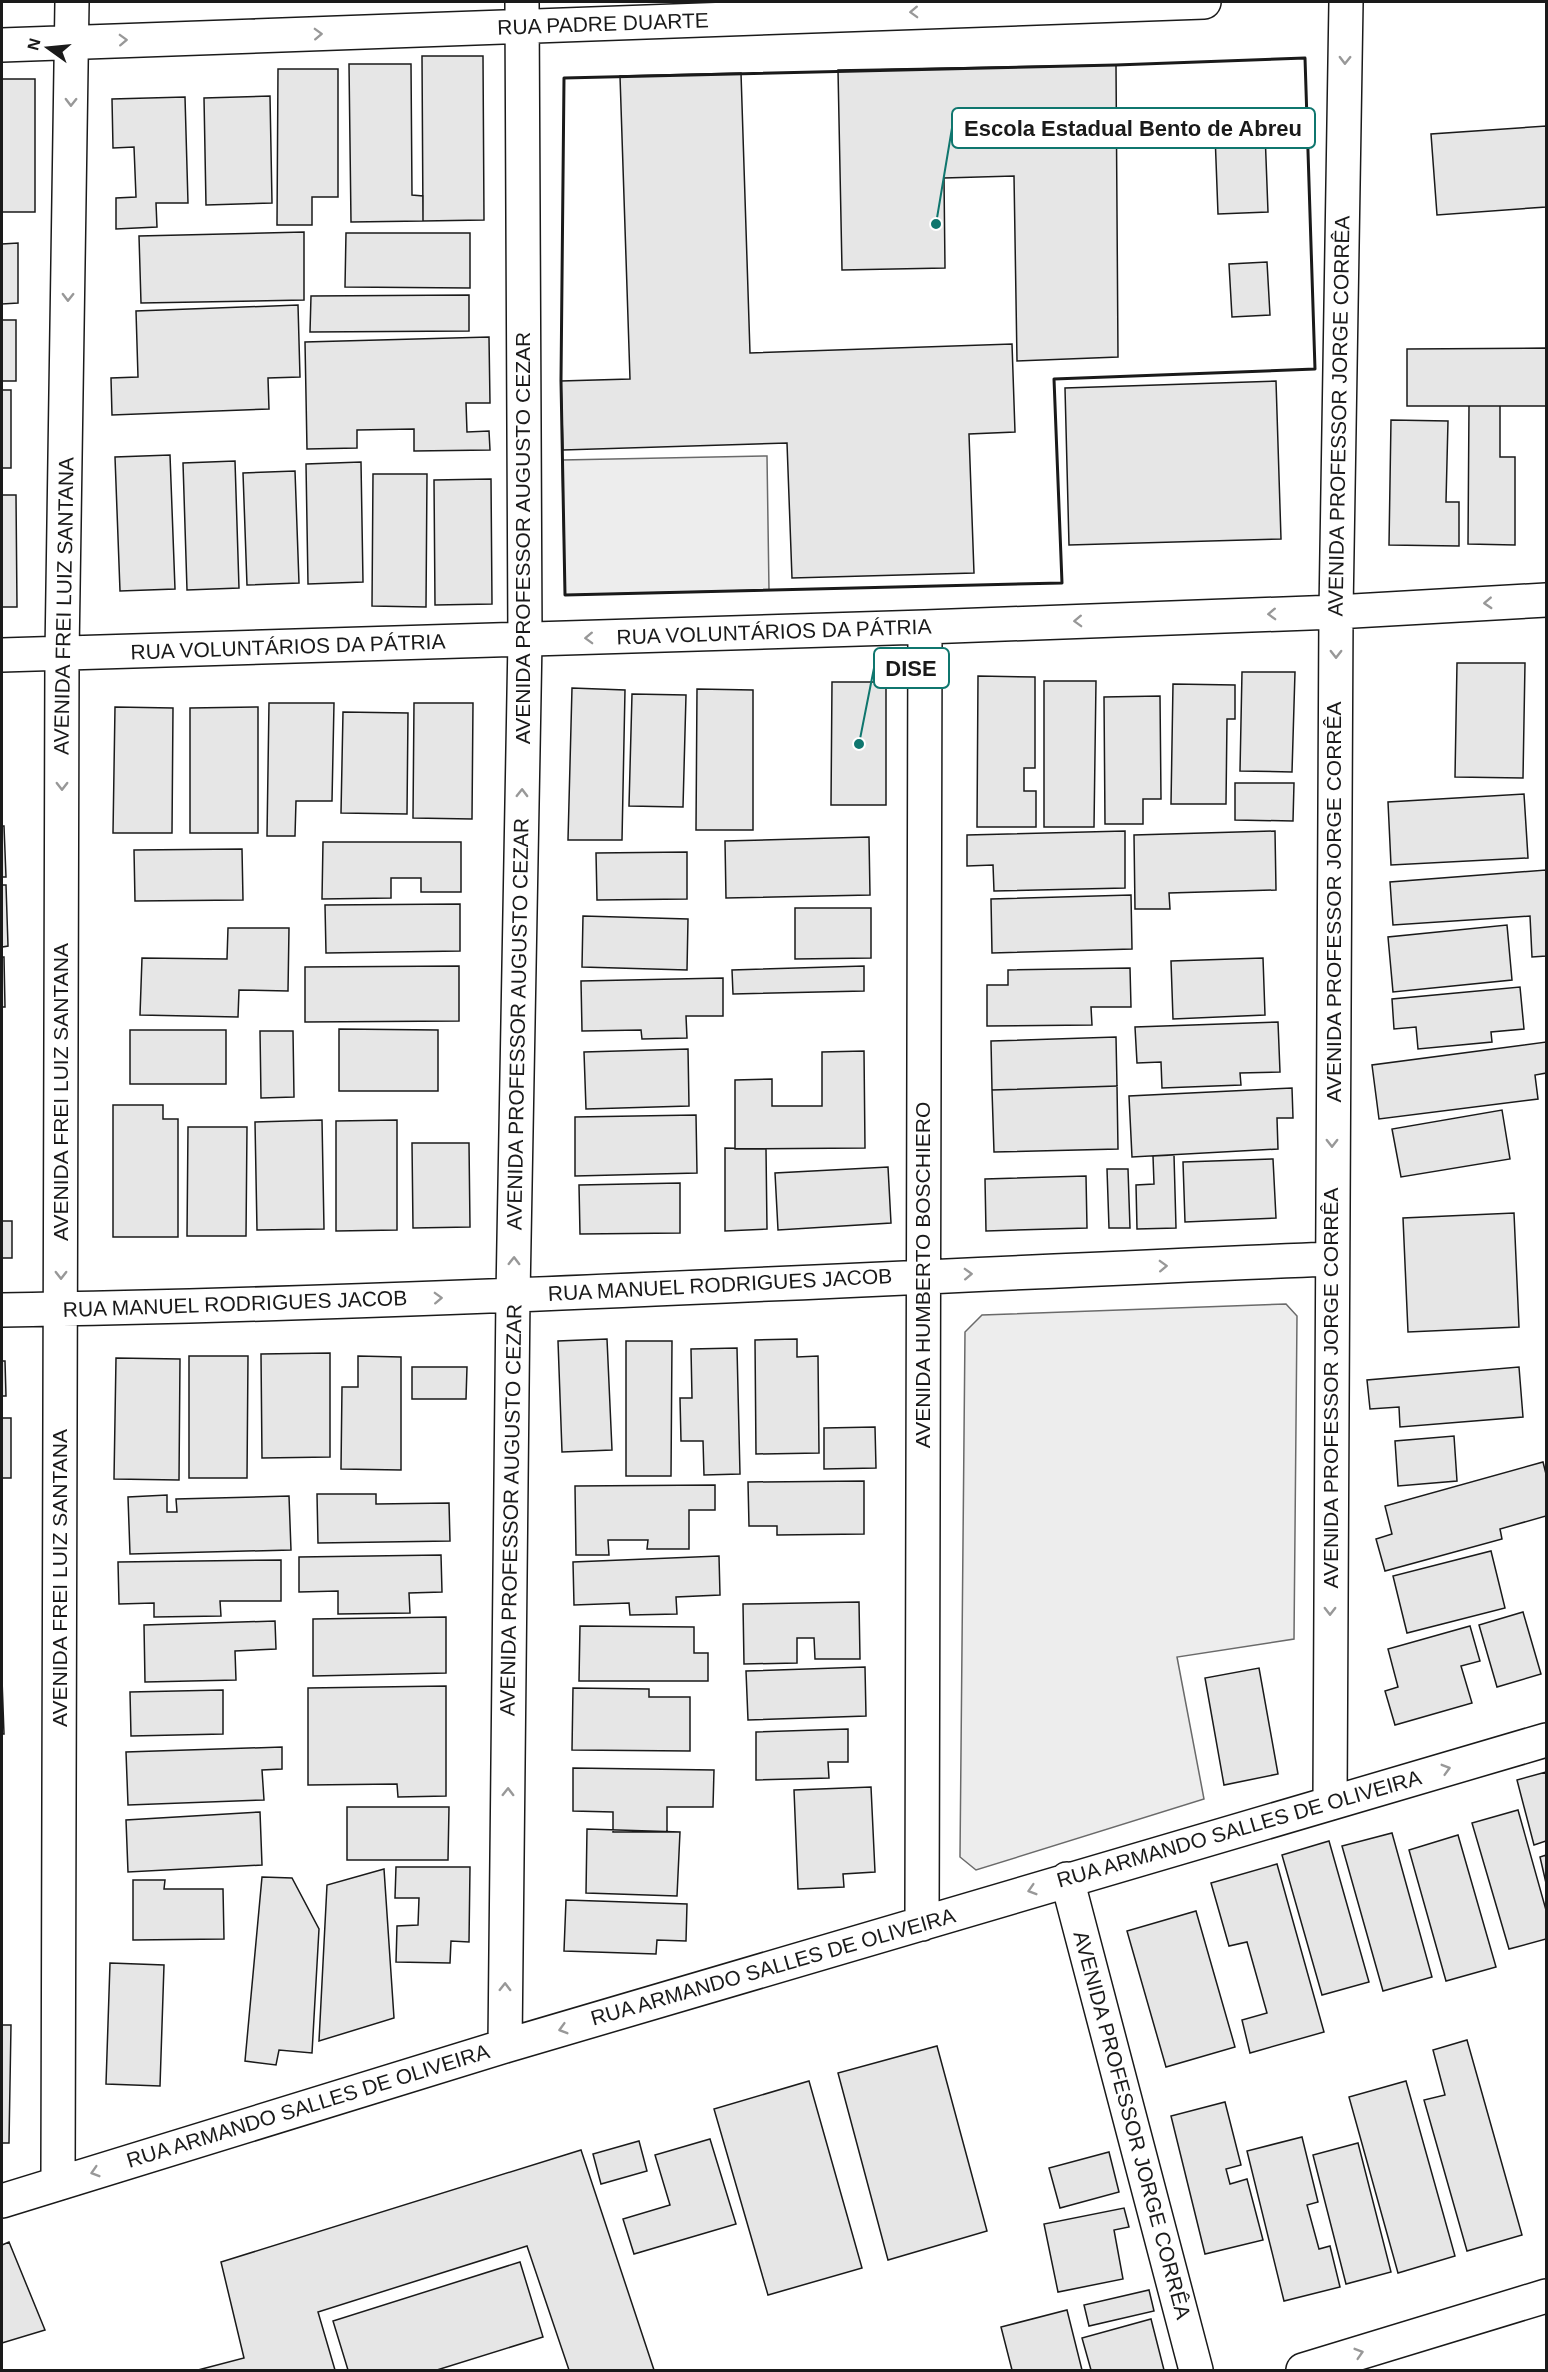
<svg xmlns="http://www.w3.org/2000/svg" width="1548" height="2372" viewBox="0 0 1548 2372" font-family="Helvetica,sans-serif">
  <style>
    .built { fill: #ededed; stroke: #6a6a6a; stroke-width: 1.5 }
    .building { fill: #e6e6e6; stroke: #1a1a1a; stroke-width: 1.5 }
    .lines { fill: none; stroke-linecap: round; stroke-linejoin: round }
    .street-casing { stroke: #1a1a1a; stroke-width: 36 }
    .secondary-casing { stroke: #1a1a1a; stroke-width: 36 }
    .street { stroke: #fff; stroke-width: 33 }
    .secondary { stroke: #fff; stroke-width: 33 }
    .wall { stroke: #1a1a1a; stroke-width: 3 }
    .oneway { stroke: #989898 }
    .labels { text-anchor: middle; stroke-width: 4.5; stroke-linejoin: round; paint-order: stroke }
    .street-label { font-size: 21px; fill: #1a1a1a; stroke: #fff }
    .leader { fill: none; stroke: #0f766e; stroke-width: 2 }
    .callout-dot { fill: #0f766e; stroke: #fff; stroke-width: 2 }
    .callout { fill: #fff; stroke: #0f766e; stroke-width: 2 }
    .callout-label { font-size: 22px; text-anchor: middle; font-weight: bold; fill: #1a1a1a }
  </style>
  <rect width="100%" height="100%" fill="#fff"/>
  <!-- built -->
  <path class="built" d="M767 456 769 590 565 595 562 460Z
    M1286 1304 1297 1316 1294 1639 1177 1657 1204 1799 976 1870 960 1857 965 1332 982 1315Z"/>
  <!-- building -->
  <path class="building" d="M422 56H483L484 220 423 221Z
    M349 64H411L412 195 423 196V221L351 222Z
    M1116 65 1118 357 1017 361 1014 176 944 178 945 268 842 270 838 70Z
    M278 69H338V197H312V225H277Z
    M741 73 750 353 1012 344 1015 432 969 434 974 573 792 578 787 443 563 450 561 381 630 379 620 76Z
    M2 79H35V212H2Z
    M270 96 272 203 206 205 204 98Z
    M185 97 188 203H156L157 227 116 229V198L136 197 134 147 113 148 112 99Z
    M1546 126V207L1437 215 1431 134Z
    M1265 132 1268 212 1218 214 1215 134Z
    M304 232V300L141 303 139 236Z
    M346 233H470V288L345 287Z
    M18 243V303L2 304V244Z
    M1267 262 1270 315 1232 317 1229 264Z
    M469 295V331L310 332 311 296Z
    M298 305 300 377 268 378 269 409 112 415 111 378 138 377 136 311Z
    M2 320H16V381H2Z
    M489 337 490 403H466L467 432 489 431 490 450 414 451V429L357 430V448L307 449 305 342Z
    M1546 348V406H1407V349Z
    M1276 381 1281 539 1069 545 1065 388Z
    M2 390H11V468H2Z
    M1469 406H1500V457H1515V545L1468 544Z
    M1391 420 1448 421 1446 502H1459V546L1389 545Z
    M170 455 175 589 120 591 115 457Z
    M235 461 239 588 187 590 183 463Z
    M361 462 363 582 308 584 306 464Z
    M295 471 299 583 247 585 243 473Z
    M373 474H427L426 607 372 606Z
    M491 479 492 604 435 605 434 480Z
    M2 495H16L17 607H2Z
    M1457 663H1525L1523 778 1455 777Z
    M1242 672H1295L1292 772 1240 771Z
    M978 676 1035 677V768H1024V791H1036V827H977Z
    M1044 681H1096L1094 827H1044Z
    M832 682H886V805H831Z
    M1173 684 1235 685V719H1227L1226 804H1171Z
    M572 688 625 690 622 840H568Z
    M697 689 753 690V830H696Z
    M632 694 686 695 683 807 629 806Z
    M1160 696 1161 799H1143V824H1105L1104 697Z
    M269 703H334L332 801H296L295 836H267Z
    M414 703H473L472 819 413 818Z
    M115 707 173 708 172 833H113Z
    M258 707V833H190V708Z
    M343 712 408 713 407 814 341 813Z
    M1235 783H1294L1293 821 1235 820Z
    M1524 794 1528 858 1391 865 1388 802Z
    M2 826H4L6 877H2Z
    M1125 831V888L994 891 993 865 967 866V835Z
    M1275 831 1276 890 1169 893 1170 909H1135L1134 835Z
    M869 837 870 895 726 898 725 841Z
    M323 842H461V892H421V878H391V898L322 899Z
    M242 849 243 900 135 901 134 850Z
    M687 852V899L597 900 596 853Z
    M1546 870V956L1532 957 1530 916 1393 925 1390 882Z
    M2 885H6L8 946 2 947Z
    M1131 895 1132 949 992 953 991 899Z
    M460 904V951L326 953 325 905Z
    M795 908H871V958L795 959Z
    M583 916 688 919 687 970 582 967Z
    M1507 925 1512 980 1393 992 1388 937Z
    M228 928H289L288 991 239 990 238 1017 140 1015 142 958 227 959Z
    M2 957H4L5 1007H2Z
    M1263 958 1265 1015 1173 1019 1171 961Z
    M459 966V1021L305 1022V967Z
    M864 966V991L733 994 732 970Z
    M1130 968 1131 1007H1091L1092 1025 987 1026V985H1008V970Z
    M723 978V1016H686L687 1038 642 1039 641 1030 582 1031 581 981Z
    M1520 987 1524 1029 1491 1032 1492 1042 1418 1049 1416 1027 1394 1029 1392 999Z
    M1278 1022 1280 1072 1240 1073 1241 1085 1162 1088 1161 1062 1137 1063 1135 1027Z
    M339 1029 438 1030V1091H339Z
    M130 1030H226V1084H130Z
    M260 1031H293L294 1097 261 1098Z
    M1116 1037 1117 1086 992 1090 991 1041Z
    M1546 1042V1073L1535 1075 1538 1099 1379 1119 1372 1065Z
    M688 1049 689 1106 586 1109 584 1052Z
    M864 1051 865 1148 735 1149V1080L772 1079V1106H822V1052Z
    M1117 1086 1118 1149 994 1152 992 1090Z
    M1292 1088 1293 1118H1277L1278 1149 1132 1157 1129 1096Z
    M113 1105H163V1119H178V1237H113Z
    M1502 1110 1510 1159 1401 1177 1392 1129Z
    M696 1115 697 1173 575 1176V1117Z
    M322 1120 324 1229 257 1230 255 1122Z
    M397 1120V1230L336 1231V1121Z
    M188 1127H247L246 1236H187Z
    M412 1143H469L470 1227 413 1228Z
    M725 1148 766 1149 767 1229 725 1231Z
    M1174 1155 1176 1228 1137 1229 1136 1185 1154 1184 1153 1156Z
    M1273 1159 1276 1218 1185 1222 1183 1162Z
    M888 1167 891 1223 778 1230 775 1173Z
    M1107 1169H1128L1130 1228H1109Z
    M1086 1176 1087 1228 986 1231 985 1179Z
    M680 1183V1233L580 1234 579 1185Z
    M1514 1213 1519 1327 1408 1332 1403 1218Z
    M2 1221H12V1258H2Z
    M607 1339 612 1450 562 1452 558 1341Z
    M797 1339V1357L818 1356 819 1453 756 1454 755 1340Z
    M626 1341H672L671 1476H626Z
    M737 1348 740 1474 704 1475 703 1441H681L680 1398H692L691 1349Z
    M330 1353V1457L262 1458 261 1354Z
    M189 1356H248L247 1478H189Z
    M358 1356 401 1357V1470L341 1469 342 1387H358Z
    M116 1358 180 1359 179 1480 114 1479Z
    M2 1361H5L6 1396H2Z
    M412 1367H467L466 1399H412Z
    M1519 1367 1523 1417 1400 1427 1399 1407 1370 1409 1367 1380Z
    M2 1418H11V1478H2Z
    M875 1427 876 1468 824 1469V1428Z
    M1454 1436 1457 1481 1398 1486 1395 1441Z
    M1543 1462 1546 1474V1516L1500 1529 1502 1539 1385 1571 1376 1539 1392 1534 1385 1506Z
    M864 1481V1534L777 1535V1526H749L748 1482Z
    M715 1485V1510H689V1549H647L648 1540H608L609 1555H576L575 1486Z
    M317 1494H376V1504L449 1503 450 1541 318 1543Z
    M167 1495V1512H177L176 1499 289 1496 291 1550 130 1554 128 1497Z
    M1491 1551 1505 1608 1407 1633 1393 1576Z
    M441 1555 442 1592 409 1593 410 1613 338 1614V1591L299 1592V1557Z
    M719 1556 720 1595 676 1597 677 1614 630 1615 629 1603 574 1605 573 1562Z
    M281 1560V1601H220L221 1616 154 1617V1603L119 1604 118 1562Z
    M859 1602 860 1659H815L814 1638H797V1663L744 1664 743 1604Z
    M1523 1612 1541 1674 1497 1687 1479 1625Z
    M446 1617V1673L313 1676V1619Z
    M275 1621 276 1649 235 1651 236 1680 145 1682 144 1625Z
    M580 1626 694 1627V1653H708V1681H579Z
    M1470 1626 1480 1661 1461 1666 1472 1703 1395 1725 1385 1691 1398 1687 1388 1649Z
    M865 1667 866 1716 748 1720 746 1671Z
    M1259 1668 1278 1774 1224 1785 1205 1678Z
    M2 1679 4 1734H2Z
    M446 1686V1796L398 1797 397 1784 308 1785V1688Z
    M573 1688 649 1689V1697H690V1751L572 1750Z
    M223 1690V1734L131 1736 130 1692Z
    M848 1729V1762H828L829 1778 756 1780V1732Z
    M282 1747V1769L262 1770 264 1800 128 1805 126 1752Z
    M573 1768 714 1770 713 1807H667V1832H613V1812L573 1811Z
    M1546 1772V1841L1534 1845 1517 1780Z
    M871 1787 875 1872 843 1874 844 1887 798 1889 794 1790Z
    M347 1807H449L448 1860H347Z
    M1518 1810 1546 1910V1939L1509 1949 1472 1823Z
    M260 1812 262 1865 128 1872 126 1820Z
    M587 1829 680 1832 677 1896 586 1893Z
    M1392 1833 1432 1977 1383 1991 1342 1846Z
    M1458 1835 1496 1967 1446 1981 1409 1850Z
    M1329 1841 1369 1982 1322 1995 1282 1855Z
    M1546 1855V1883L1540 1857Z
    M1277 1864 1324 2032 1250 2053 1242 2020 1267 2013 1247 1942 1229 1946 1211 1883Z
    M396 1867H470L469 1942 451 1941 450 1963 396 1962 397 1926 418 1925 419 1898H395Z
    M384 1869 394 2018 319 2041 327 1885Z
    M262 1877 292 1878 319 1929 312 2053 279 2050 276 2065 245 2061Z
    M133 1880H165L164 1889H223L224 1939 133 1940Z
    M566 1900 687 1904 686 1941 657 1940 656 1954 564 1951Z
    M1196 1911 1235 2047 1166 2067 1127 1931Z
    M110 1963 164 1965 160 2086 106 2084Z
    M2 2025H11L9 2143H2Z
    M1467 2040 1522 2235 1467 2251 1424 2100 1445 2095 1433 2050Z
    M937 2046 987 2231 888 2260 838 2073Z
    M809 2081 862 2268 768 2295 714 2109Z
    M1406 2081 1455 2256 1398 2273 1349 2097Z
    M1225 2102 1241 2165 1226 2169 1230 2184 1247 2179 1263 2240 1205 2254 1171 2116Z
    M1302 2137 1318 2202 1307 2205 1319 2249 1330 2246 1340 2287 1284 2301 1247 2151Z
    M710 2139 736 2224 634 2254 623 2219 670 2205 655 2155Z
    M639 2141 647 2171 601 2184 593 2154Z
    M1358 2143 1391 2272 1346 2284 1313 2155Z
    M581 2150 654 2370H569L527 2246 318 2312 335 2370H198L244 2358 221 2262Z
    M1109 2152 1119 2192 1060 2208 1049 2168Z
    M1124 2208 1129 2227 1114 2230 1123 2279 1058 2292 1044 2224Z
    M9 2242 45 2330 2 2343V2245Z
    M520 2262 543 2337 437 2370H348L333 2321Z
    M1149 2290 1154 2311 1089 2326 1084 2305Z
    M1067 2310 1082 2370H1012L1001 2327Z
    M1151 2319 1164 2370H1091L1082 2338Z"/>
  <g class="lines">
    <!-- street casing -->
    <g class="street-casing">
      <path id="street" d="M2 45 1204 2
        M2 655 925 627 1336 612 1546 600
        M2 1310C445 1303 888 1277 1331 1259
        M1330 1803 1336 612 1346 2
        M1067 1879 1196 2370
        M922 1924 925 627
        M505 2046 513 1295 525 640 522 2
        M58 2183 62 654 72 2
        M2 2201 505 2046 1546 1740"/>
    </g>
    <!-- secondary casing -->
    <g class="secondary-casing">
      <path id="secondary" d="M1303 2370 1546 2296"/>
    </g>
    <!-- street -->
    <use href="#street" class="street"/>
    <!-- secondary -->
    <use href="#secondary" class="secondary"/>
    <!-- wall -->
    <path class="wall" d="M1305 58 1315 369 1054 379 1062 583 565 595 561 381 564 78 1116 65Z"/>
  </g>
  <!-- one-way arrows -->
  <defs><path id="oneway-chevron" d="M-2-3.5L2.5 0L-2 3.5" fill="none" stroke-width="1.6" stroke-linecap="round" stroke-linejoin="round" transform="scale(1.5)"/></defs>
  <g class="oneway">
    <use href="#oneway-chevron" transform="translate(914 12) rotate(178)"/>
    <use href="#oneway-chevron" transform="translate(318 34) rotate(-2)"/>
    <use href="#oneway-chevron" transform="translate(123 40) rotate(-2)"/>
    <use href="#oneway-chevron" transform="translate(1345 60) rotate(91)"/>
    <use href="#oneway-chevron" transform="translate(71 102) rotate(91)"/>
    <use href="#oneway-chevron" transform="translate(68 297) rotate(91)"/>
    <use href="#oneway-chevron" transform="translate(1488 603) rotate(177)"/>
    <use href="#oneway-chevron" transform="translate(1272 614) rotate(178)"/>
    <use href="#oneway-chevron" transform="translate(1078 621) rotate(178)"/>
    <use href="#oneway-chevron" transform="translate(589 638) rotate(178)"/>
    <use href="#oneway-chevron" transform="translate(1336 654) rotate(90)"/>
    <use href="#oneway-chevron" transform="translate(62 786) rotate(90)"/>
    <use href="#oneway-chevron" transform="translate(522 793) rotate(-89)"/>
    <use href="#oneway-chevron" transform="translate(1332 1143) rotate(90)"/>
    <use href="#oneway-chevron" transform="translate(514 1261) rotate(-89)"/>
    <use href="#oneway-chevron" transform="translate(1163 1266) rotate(-2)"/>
    <use href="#oneway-chevron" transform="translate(968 1274) rotate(-2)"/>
    <use href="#oneway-chevron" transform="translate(61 1275) rotate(90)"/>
    <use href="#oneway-chevron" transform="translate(438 1298) rotate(-2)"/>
    <use href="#oneway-chevron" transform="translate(1330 1611) rotate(90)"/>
    <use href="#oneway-chevron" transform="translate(1446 1769) rotate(-16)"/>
    <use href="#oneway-chevron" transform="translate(508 1792) rotate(-89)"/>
    <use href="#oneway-chevron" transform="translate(1032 1890) rotate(163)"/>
    <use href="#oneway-chevron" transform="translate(505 1987) rotate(-89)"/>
    <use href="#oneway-chevron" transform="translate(563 2029) rotate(164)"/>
    <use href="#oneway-chevron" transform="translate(95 2172) rotate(163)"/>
    <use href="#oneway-chevron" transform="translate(1359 2353) rotate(-17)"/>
  </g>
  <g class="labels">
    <!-- street labels -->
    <g class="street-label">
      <text transform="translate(603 24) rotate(-2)" y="7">RUA PADRE DUARTE</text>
      <text transform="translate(1339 416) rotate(-89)" y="7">AVENIDA PROFESSOR JORGE CORRÊA</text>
      <text transform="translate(523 538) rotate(-90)" y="7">AVENIDA PROFESSOR AUGUSTO CEZAR</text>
      <text transform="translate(64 606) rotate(-89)" y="7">AVENIDA FREI LUIZ SANTANA</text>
      <text transform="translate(774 632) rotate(-2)" y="7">RUA VOLUNTÁRIOS DA PÁTRIA</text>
      <text transform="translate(288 647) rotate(-2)" y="7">RUA VOLUNTÁRIOS DA PÁTRIA</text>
      <text transform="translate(1334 902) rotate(-90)" y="7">AVENIDA PROFESSOR JORGE CORRÊA</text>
      <text transform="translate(518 1024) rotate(-89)" y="7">AVENIDA PROFESSOR AUGUSTO CEZAR</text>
      <text transform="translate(61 1092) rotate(-90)" y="7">AVENIDA FREI LUIZ SANTANA</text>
      <text transform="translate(923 1275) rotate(-90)" y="7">AVENIDA HUMBERTO BOSCHIERO</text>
      <text transform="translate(720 1285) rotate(-3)" y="7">RUA MANUEL RODRIGUES JACOB</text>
      <text transform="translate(235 1304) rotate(-2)" y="7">RUA MANUEL RODRIGUES JACOB</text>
      <text transform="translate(1331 1388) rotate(-90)" y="7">AVENIDA PROFESSOR JORGE CORRÊA</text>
      <text transform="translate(511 1510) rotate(-89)" y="7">AVENIDA PROFESSOR AUGUSTO CEZAR</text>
      <text transform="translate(60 1578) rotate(-90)" y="7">AVENIDA FREI LUIZ SANTANA</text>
      <text transform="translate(1239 1829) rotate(-16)" y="7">RUA ARMANDO SALLES DE OLIVEIRA</text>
      <text transform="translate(773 1967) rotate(-16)" y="7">RUA ARMANDO SALLES DE OLIVEIRA</text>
      <text transform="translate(308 2106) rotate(-17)" y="7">RUA ARMANDO SALLES DE OLIVEIRA</text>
      <text transform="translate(1132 2125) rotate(75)" y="7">AVENIDA PROFESSOR JORGE CORRÊA</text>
    </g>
  </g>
  <!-- callouts -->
  <path class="leader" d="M936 224L952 128M859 744L874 668"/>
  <g class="callout-dot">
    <circle cx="936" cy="224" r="6"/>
    <circle cx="859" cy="744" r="6"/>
  </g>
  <g class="callout">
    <rect x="952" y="108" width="363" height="40" rx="6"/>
    <rect x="874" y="648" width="75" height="40" rx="6"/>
  </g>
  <g class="callout-label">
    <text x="1133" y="136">Escola Estadual Bento de Abreu</text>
    <text x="911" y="676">DISE</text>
  </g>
  <!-- border -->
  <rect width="1548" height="2372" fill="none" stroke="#1a1a1a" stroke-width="6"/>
  <!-- north arrow -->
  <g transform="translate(48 48) rotate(285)" stroke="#ffffff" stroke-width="4.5" paint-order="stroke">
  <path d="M0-4.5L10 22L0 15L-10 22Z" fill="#1a1a1a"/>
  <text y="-9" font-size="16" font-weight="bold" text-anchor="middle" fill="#1a1a1a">N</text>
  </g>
</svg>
